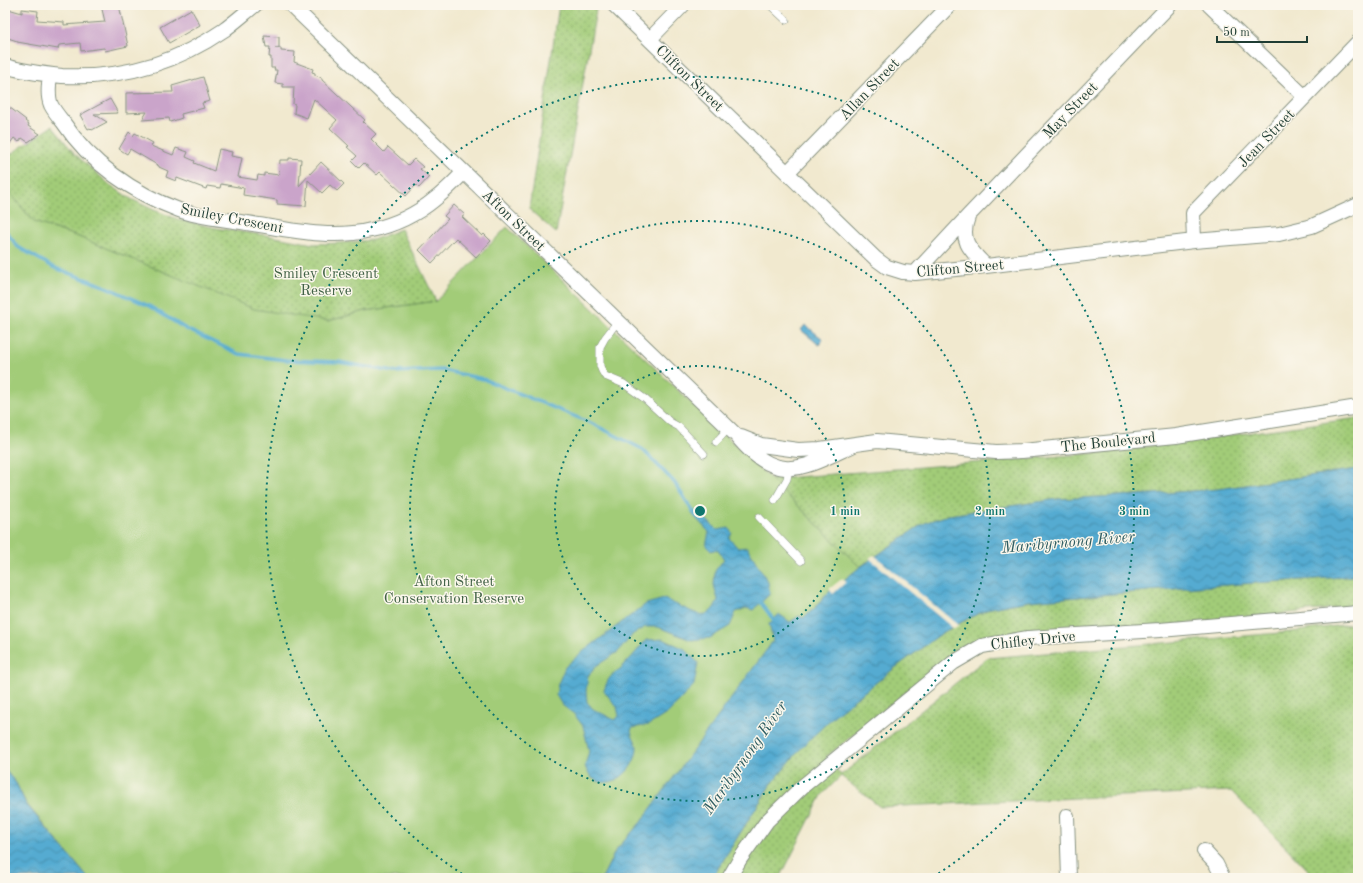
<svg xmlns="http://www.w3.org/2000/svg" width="1363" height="883" viewBox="0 0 1363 883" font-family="'Old Standard TT',serif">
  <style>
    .green { fill: #a2cc78; stroke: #608456 }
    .park { fill: url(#park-dots); stroke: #608456 }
    .water { fill: url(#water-waves); stroke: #3a7482 }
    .pier { fill: #f1e9cf }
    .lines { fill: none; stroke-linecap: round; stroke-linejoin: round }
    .stream { stroke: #54abd1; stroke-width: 3.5 }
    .building { fill: #caa4ca }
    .service-casing { stroke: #889382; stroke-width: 8 }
    .minor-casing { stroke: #889382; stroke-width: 16 }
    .service { stroke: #fff; stroke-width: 7 }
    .minor { stroke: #fff; stroke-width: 14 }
    .ring { fill: none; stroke: #0f766e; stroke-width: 2; stroke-dasharray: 2 4 }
    .labels { text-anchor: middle; stroke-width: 3; stroke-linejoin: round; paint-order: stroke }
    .street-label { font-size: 15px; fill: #1f3d34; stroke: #fbf7ec }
    .park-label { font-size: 15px; fill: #406145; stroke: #fbf7ec }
    .water-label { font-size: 16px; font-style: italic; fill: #2f5e63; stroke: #fbf7ec }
    .centre { fill: #0f766e; stroke: #fbf7ec; stroke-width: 2 }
    .ring-label { font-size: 12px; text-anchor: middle; font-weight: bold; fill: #0f766e; stroke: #fbf7ec; stroke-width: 3; stroke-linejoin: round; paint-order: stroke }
  </style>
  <defs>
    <pattern id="park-dots" width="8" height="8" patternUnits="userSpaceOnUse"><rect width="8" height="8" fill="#a2cc78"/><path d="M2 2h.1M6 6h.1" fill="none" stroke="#83a763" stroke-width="1.8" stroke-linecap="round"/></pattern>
    <pattern id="water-waves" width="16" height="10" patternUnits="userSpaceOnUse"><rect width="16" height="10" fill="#54abd1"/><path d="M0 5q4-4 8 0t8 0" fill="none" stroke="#458caa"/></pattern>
  </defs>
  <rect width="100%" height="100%" fill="#fbf7ec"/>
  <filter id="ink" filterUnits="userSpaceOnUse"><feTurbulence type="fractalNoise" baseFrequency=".025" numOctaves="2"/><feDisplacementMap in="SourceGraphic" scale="8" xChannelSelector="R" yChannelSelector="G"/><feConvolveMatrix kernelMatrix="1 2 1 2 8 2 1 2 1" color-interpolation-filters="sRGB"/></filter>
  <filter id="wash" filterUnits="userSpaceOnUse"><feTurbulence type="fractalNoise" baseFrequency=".012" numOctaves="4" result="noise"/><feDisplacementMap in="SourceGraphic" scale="16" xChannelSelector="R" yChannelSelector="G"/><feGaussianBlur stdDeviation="0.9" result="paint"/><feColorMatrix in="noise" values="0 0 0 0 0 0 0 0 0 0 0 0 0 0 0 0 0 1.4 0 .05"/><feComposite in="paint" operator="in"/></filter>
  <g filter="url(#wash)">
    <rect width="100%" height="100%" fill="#f1e9cf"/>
    <!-- green -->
    <path class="green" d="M5 187 34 222 79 237 154 267 328 321 365 311 436 301 507 227 771 479 860 567 828 593 814 609 803 618 799 616 641 822 616 850 602 878H88L26 803 16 783 5 770Z"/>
    <!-- park -->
    <path class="park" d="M559 5H597L556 233 529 209Z
      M52 126 74 153 110 185 131 199 154 210 180 220 221 229 265 235 313 244 341 243 373 240 401 229 436 301 365 311 328 321 254 309 79 237 34 222 5 187V158Z
      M1358 418V469L1218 489 1138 495 1058 499 949 515 927 522 915 529 860 567 771 479 1098 453Z
      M1358 575V606L962 646 826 757 841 775 987 658 1291 632 1358 623V878H1316L1231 791 880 807 841 776 822 795 780 878H712L769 787 801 747 837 713 896 667 942 633 969 618 991 608 1028 601 1197 587 1343 577Z"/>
    <!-- water -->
    <path class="water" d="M805 325 823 339 819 345 801 330Z
      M1358 469V575L1343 577 1197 587 1028 601 991 608 969 618 942 633 896 667 837 713 802 747 769 787 712 878H602L616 850 641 822 773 641 769 624 779 614 790 622 799 616 803 618 814 609 828 593 860 567 915 529 927 522 949 515 1058 499 1138 495 1218 489Z
      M697 510 717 530 729 528 732 533 729 538 738 548 747 547 768 582 770 594 753 610 746 608 736 612 730 626 710 638 691 640 658 627H645L633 634 618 652 596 666 588 676 586 691 587 702 593 709 615 720 619 716 617 707 604 691C609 672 616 675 627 662 634 655 640 647 646 640L663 639 685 649 698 663 694 685 668 713 649 725 632 728 631 731C632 736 636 741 637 746 638 768 611 794 591 777 588 774 586 769 585 766L589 751 583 726 574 714 562 705 556 695 558 684 565 667 581 653 646 604 664 599C670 602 676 604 682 607 699 615 709 621 718 600L714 585 715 571 724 559 717 549 711 551 706 546 709 532 692 514Z
      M5 770 16 783 26 804 88 878H5Z"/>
    <!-- pier -->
    <path class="pier" d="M874 555 959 626 954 629 869 558Z
      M843 578 846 582 833 594 829 589Z"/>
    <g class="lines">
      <!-- stream -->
      <path class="stream" d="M5 230 18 247 55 268 104 286 149 306 186 329 239 354 286 360 339 362 394 372 442 370 483 379 591 423 642 449 674 482 696 516
        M758 599 776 623"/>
    </g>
    <g id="blocks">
      <!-- building -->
      <path class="building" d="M101 5H119L128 46 105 51 104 48 81 51 80 43 59 45 58 49 17 42V41L5 37V8L22 13V9L38 11 37 20 64 22V25L105 22Z
        M191 9 200 25 169 43 160 27Z
        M264 36 279 37V48H275H281V51L295 52 294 62 313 69 312 72 315 73V75L322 78V80L365 120 363 122 376 134 371 139 384 152 388 147 408 165 414 159 423 167 420 169 429 177 419 188 416 185 406 196 380 172 377 175 364 163 359 168 352 161 357 156 347 147 349 146 330 128 337 120 314 99 307 118 294 113 295 105 293 104 294 87H283V84L275 83 277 70H274L275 68H271V57H269L270 47H266Z
        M203 77 210 101 202 103 204 108 181 114 182 118 170 122 169 118 142 120 147 112 126 113V93L173 92 172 86Z
        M110 99 118 113 94 114 107 122 92 130 90 128 88 129 80 115Z
        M5 104 26 120 25 121 29 124 28 126 40 134 28 142 22 138 19 142 14 138 5 150Z
        M129 132 133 136 135 133 153 143 151 146 173 155 176 148 188 152 186 157 195 161 194 163 214 171 219 149 232 152 231 156 242 158 238 177 257 180 258 175 264 176V173L279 175 280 160H289V158L301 159 299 186 321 162 344 184 337 191 330 185 322 193 308 180 306 206 277 204V200L243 195 244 188 221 184 220 188 207 186 206 189 177 178 176 181 166 177 168 171 159 167V166L130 149 127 154 119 149Z
        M454 205 465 215 462 217 482 236 484 234 491 241 476 257 456 238 432 263 419 250 448 219 444 216Z"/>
    </g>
  </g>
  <g filter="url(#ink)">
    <use href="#blocks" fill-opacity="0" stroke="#889382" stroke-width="1"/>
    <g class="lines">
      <!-- service casing -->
      <g class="service-casing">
        <path id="service" d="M770 5 786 20
          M618 321 605 338 600 347V366L602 371 605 376 624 384 645 399 670 422 679 427 704 454
          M716 442 729 428
          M775 500 787 479 789 469
          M759 517 801 561"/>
      </g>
      <!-- minor casing -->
      <g class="minor-casing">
        <path id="minor" d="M291 5 736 435C778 488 805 467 856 444
          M614 5 876 259 887 267 903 272 915 273 986 266 1194 241 1279 234 1312 226 1358 205
          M1209 5 1305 97
          M650 39 683 5
          M5 66C24 72 43 74 62 76 121 79 176 63 224 30 235 22 245 13 255 5
          M50 75C49 84 47 95 51 105 54 111 59 117 63 122 90 163 133 193 179 210 201 218 225 219 247 223 287 229 330 240 371 230 394 225 417 214 435 199 446 191 455 181 464 172
          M788 172 950 5
          M968 217C959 241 971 251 986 266
          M1194 241 1193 213 1358 42
          M915 273 969 215 1170 5
          M741 437 761 445 798 450 820 449 877 441 996 452 1022 451 1176 436 1358 407
          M1067 816 1069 878
          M1204 851 1216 864 1223 878
          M729 878 740 859 767 821 803 786 953 663 982 646 1028 638 1160 630 1358 613"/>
      </g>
      <!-- service -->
      <use href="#service" class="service"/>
      <!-- minor -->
      <use href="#minor" class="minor"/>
    </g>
  </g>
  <!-- distance rings -->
  <g class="ring">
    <circle cx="700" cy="511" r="145"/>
    <circle cx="700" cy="511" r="290"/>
    <path d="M467 877A434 434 0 1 1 933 877"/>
  </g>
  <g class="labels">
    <!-- street labels -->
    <g class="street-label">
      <text transform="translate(690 78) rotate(44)" y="5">Clifton Street</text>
      <text transform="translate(869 89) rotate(-46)" y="5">Allan Street</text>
      <text transform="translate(1070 110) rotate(-46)" y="5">May Street</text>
      <text transform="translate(1266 138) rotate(-46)" y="5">Jean Street</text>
      <text transform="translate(232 218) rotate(11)" y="5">Smiley Crescent</text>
      <text transform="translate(514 220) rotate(44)" y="5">Afton Street</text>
      <text transform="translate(960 268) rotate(-5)" y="5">Clifton Street</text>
      <text transform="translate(1108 442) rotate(-6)" y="5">The Boulevard</text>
      <text transform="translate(1033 640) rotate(-6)" y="5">Chifley Drive</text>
    </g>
    <!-- park labels -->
    <g class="park-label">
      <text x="326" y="278">Smiley Crescent<tspan x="326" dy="17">Reserve</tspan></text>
      <text x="454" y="586">Afton Street<tspan x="454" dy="17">Conservation Reserve</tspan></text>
    </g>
    <!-- water labels -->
    <g class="water-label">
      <text transform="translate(1068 541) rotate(-5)" y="6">Maribyrnong River</text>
      <text transform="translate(744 757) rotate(-55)" y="6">Maribyrnong River</text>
    </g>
  </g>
  <circle cx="700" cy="511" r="6" class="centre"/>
  <g class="ring-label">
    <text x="845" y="515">1 min</text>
    <text x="990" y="515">2 min</text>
    <text x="1134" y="515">3 min</text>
  </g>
  <!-- margin -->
  <rect width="1363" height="883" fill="none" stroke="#fbf7ec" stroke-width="20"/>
  <!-- scale -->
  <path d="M1217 36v6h90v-6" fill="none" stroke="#1f3d34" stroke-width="2"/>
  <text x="1223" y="36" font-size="12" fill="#1f3d34" stroke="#fbf7ec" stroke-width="3" paint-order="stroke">50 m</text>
</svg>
